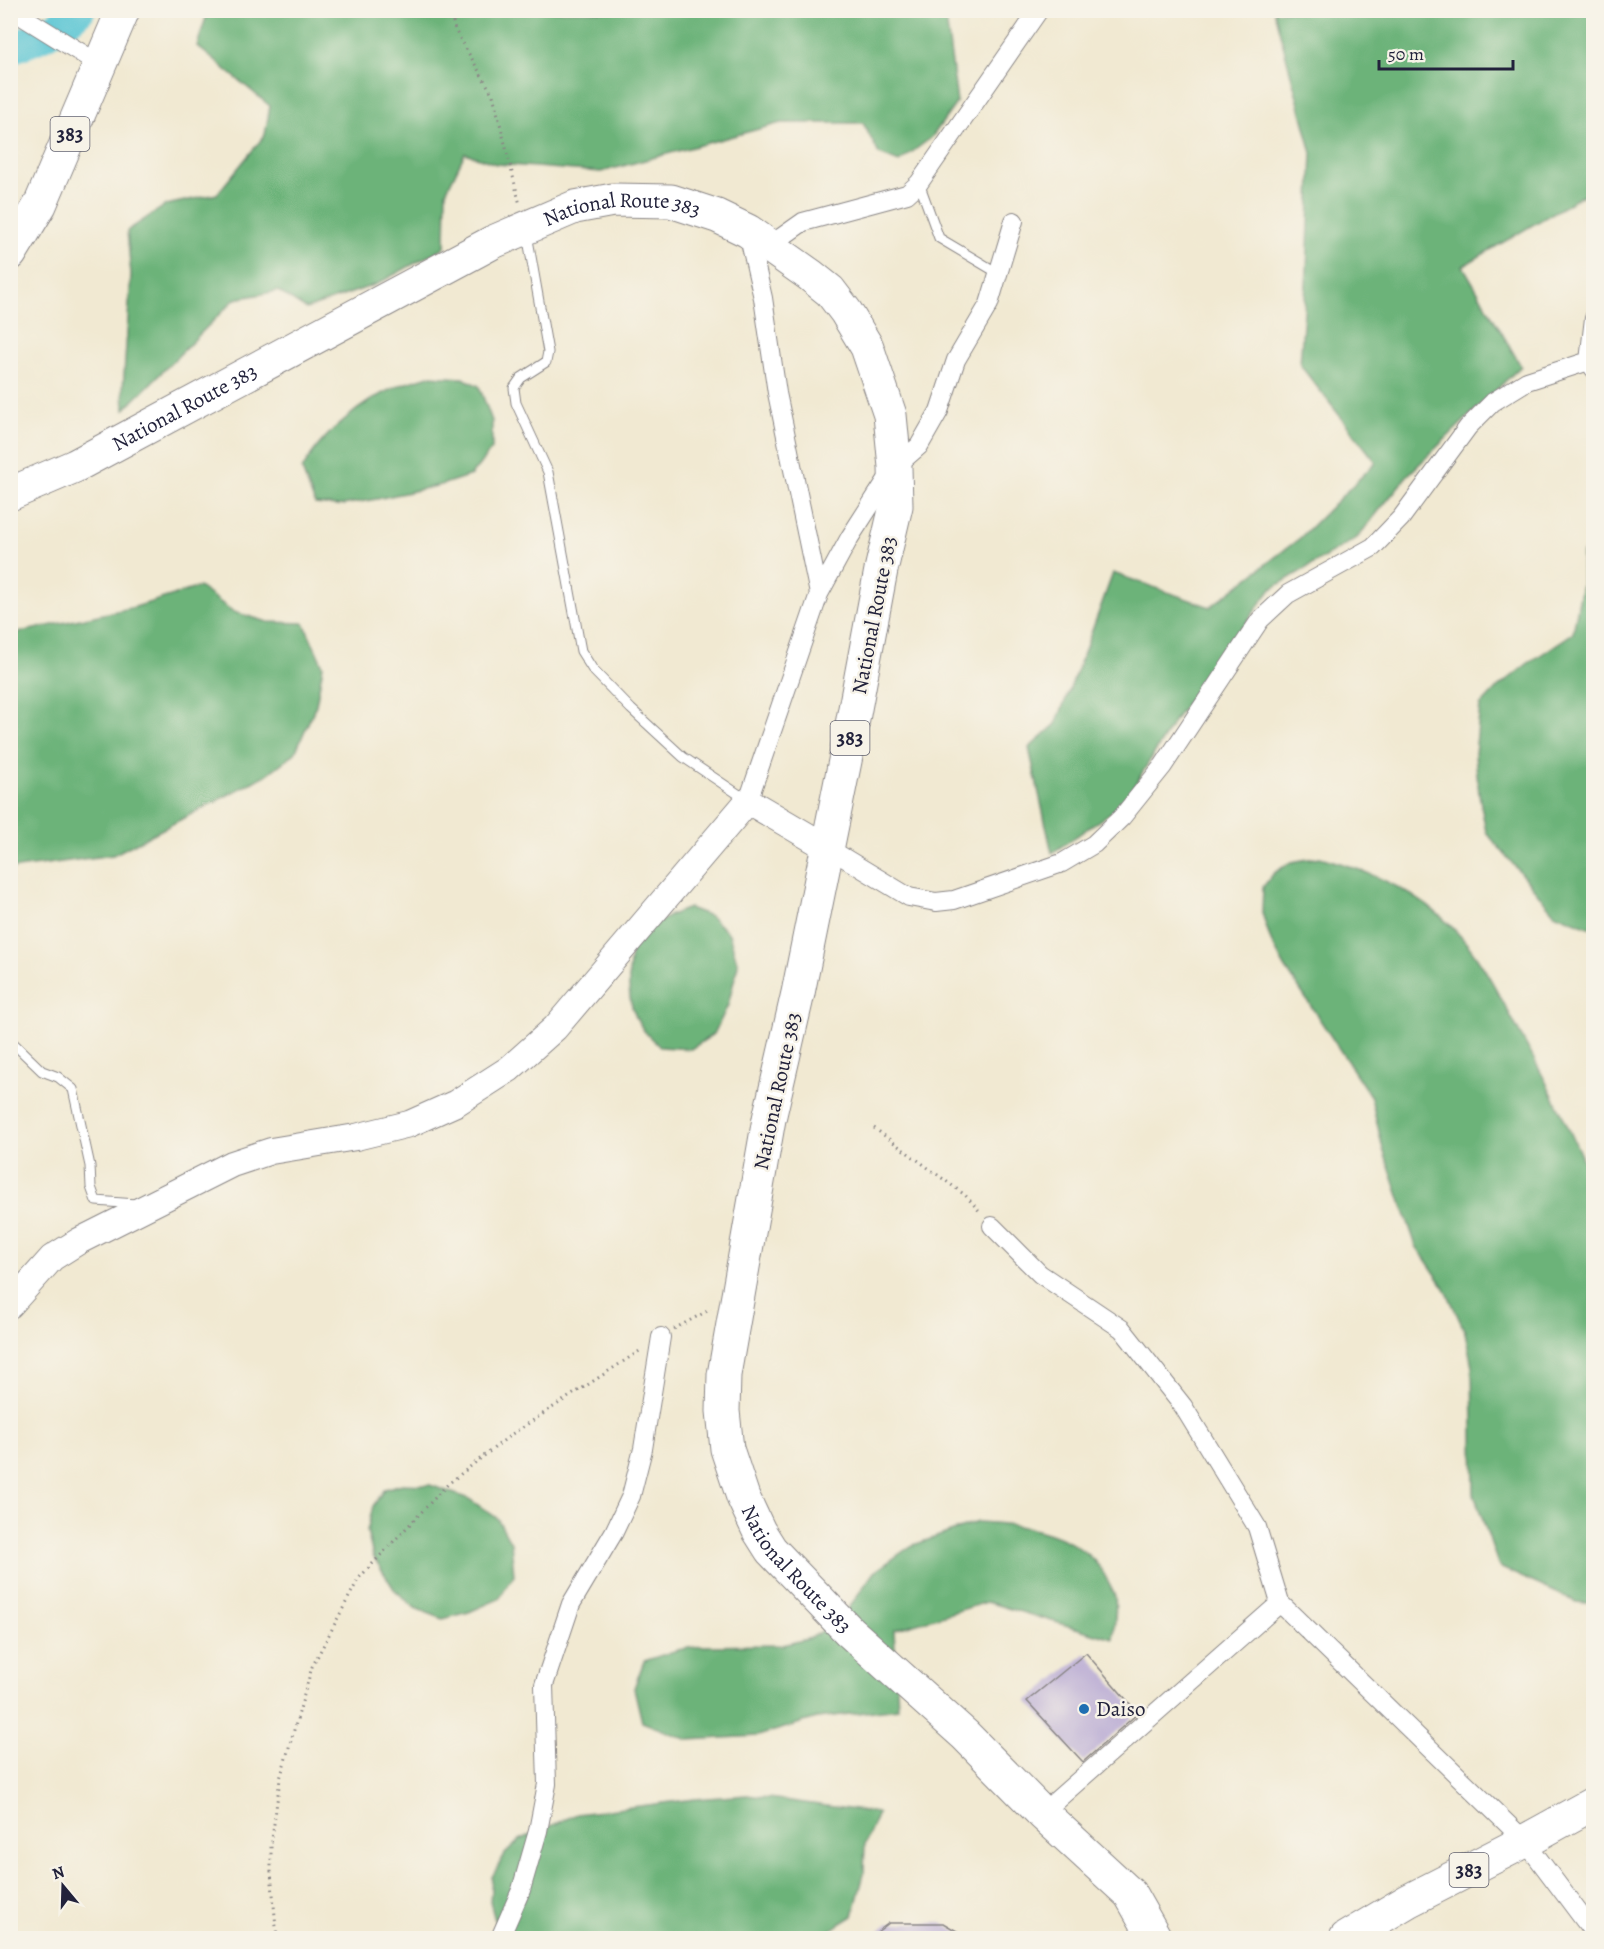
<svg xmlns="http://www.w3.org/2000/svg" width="1604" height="1949" viewBox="0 0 1604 1949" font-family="Alegreya,serif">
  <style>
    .forest { fill: #6cb379; stroke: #476a5a; stroke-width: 1.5 }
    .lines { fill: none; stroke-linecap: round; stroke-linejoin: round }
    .river { stroke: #5bc6d4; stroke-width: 32 }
    .building { fill: #b7a9d3 }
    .lane-casing { stroke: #8a8686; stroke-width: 11 }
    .street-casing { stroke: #8a8686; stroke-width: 20 }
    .secondary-casing { stroke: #8a8686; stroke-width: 28 }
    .highway-casing { stroke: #8a8686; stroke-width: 35 }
    .path { stroke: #8a8686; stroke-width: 3; stroke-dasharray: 1.5 4.5; stroke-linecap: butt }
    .lane { stroke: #fff; stroke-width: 9 }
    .street { stroke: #fff; stroke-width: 18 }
    .secondary { stroke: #fff; stroke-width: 26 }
    .highway { stroke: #fff; stroke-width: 33 }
    .poi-dot { fill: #1f6fb2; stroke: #f7f3e8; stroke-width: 2 }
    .labels { text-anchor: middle; stroke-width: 5; stroke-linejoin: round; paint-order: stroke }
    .shield { fill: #f7f3e8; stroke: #62616f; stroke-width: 1.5 }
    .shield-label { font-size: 20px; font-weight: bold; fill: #22223b }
    .street-label { font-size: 21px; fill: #22223b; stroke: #f7f3e8 }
    .poi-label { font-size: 21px; fill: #22223b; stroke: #f7f3e8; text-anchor: start }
  </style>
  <rect width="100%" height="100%" fill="#f7f3e8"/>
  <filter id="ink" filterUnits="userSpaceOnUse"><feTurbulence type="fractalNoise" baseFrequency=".0167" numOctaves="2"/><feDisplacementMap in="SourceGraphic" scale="12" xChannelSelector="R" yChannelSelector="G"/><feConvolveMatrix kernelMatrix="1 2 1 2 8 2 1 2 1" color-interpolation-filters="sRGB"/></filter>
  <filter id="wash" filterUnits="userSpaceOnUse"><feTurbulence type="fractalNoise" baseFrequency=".008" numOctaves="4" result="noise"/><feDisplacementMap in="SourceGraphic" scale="24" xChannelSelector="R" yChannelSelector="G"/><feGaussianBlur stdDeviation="1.35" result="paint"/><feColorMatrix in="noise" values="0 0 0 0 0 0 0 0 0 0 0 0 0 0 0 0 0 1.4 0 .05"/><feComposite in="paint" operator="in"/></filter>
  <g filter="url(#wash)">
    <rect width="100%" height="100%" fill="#f1e9d2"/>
    <!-- forest -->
    <path class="forest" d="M208 11H945L957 102 932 137 899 162 879 154 863 123H781L601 172 496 164 465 153 446 192 445 247 377 284 306 309 278 291 235 299 124 410 123 389 131 275 127 231 166 205 217 194 265 135 270 106 197 46Z
      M1274 11H1593L1594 187 1592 190 1463 266 1521 366 1407 476 1357 538 1271 589 1176 718 1123 804 1052 853 1029 748 1056 724 1082 658 1113 573 1210 607 1300 538 1376 462 1300 365 1307 271 1312 153Z
      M429 376 463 378 479 386 492 421V449L471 475 441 485 377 499 337 506 315 504 302 470C320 435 362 401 398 386 408 382 419 379 429 376Z
      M1593 545V929L1554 913 1486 832 1479 794 1475 754 1480 706 1495 690 1527 664 1573 633 1582 584V553Z
      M199 587 234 612 268 622 304 623 323 666 316 705 295 753 266 775 113 855 11 869V634L135 607Z
      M1320 857C1367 870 1418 892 1452 927 1481 956 1498 993 1518 1030 1546 1080 1572 1131 1593 1185V1604L1577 1602 1499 1567 1474 1494 1472 1366 1465 1332 1445 1288 1416 1246 1383 1149 1371 1097 1285 967 1271 941 1262 913 1263 887 1274 873 1291 862Z
      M689 908 710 916 729 934 738 965 728 1005 714 1034 691 1049 660 1047C654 1041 645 1034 641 1026 623 1000 629 967 633 938L671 915Z
      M402 1484 430 1485 469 1499 497 1518 511 1543 514 1575 499 1599 469 1612 443 1619 415 1608 394 1589 373 1556 367 1531 373 1506 385 1489Z
      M978 1522C1025 1524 1089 1535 1109 1584 1111 1588 1114 1593 1115 1597 1117 1610 1114 1626 1113 1639L987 1602 894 1630 898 1708 817 1718 758 1736 688 1740 642 1722 634 1688 644 1661 677 1650 701 1646 783 1645 811 1638 840 1620 874 1572 911 1546Z
      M747 1795 878 1813 865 1844 864 1874 853 1916 818 1938H500L490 1902 492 1877 505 1854 520 1840 577 1814 695 1799Z"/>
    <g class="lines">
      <!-- river -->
      <path class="river" d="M10 48C36 40 59 29 79 10"/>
    </g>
    <g id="blocks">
      <!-- building -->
      <path class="building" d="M1086 1653 1138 1713 1083 1762 1027 1701Z
        M889 1923H943L969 1938H869Z"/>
    </g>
  </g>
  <g filter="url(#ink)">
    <use href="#blocks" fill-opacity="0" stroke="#8a8686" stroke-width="1.5"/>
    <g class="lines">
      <!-- lane casing -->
      <g class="lane-casing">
        <path id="lane" d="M919 183 939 238 998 273
          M527 234 548 352 546 362 521 378 514 388 516 403 548 472 581 651 593 670 631 709 683 757 747 800
          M10 1040 42 1071 58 1077 73 1089 90 1166 91 1187 96 1201 136 1204"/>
      </g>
      <!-- street casing -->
      <g class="street-casing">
        <path id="street" d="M12 10 99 64
          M748 233 763 298 777 393 819 594
          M769 246 803 222 907 194 919 183 1039 10
          M1594 318 1589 361 1594 369
          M748 801 819 594 850 537 895 467 919 446 939 411 956 360 989 304 1014 221
          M828 848 909 897 936 902 954 900 1062 863 1094 844 1122 817 1163 766 1260 620 1288 594 1373 547 1401 518 1468 427 1493 402 1527 381 1589 361
          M992 1226 1040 1274 1122 1329 1183 1406 1257 1527 1280 1603 1525 1841 1594 1933
          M1042 1813 1280 1603
          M500 1938 521 1890 538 1831 547 1784 544 1685 571 1604 614 1532 631 1496 643 1449 661 1337"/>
      </g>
      <!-- secondary casing -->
      <g class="secondary-casing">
        <path id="secondary" d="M10 1305 52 1258 79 1241 232 1164 271 1151 356 1137 409 1124 456 1103 509 1069 555 1028 748 801 828 848"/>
      </g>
      <!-- highway casing -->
      <g class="highway-casing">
        <g id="highway">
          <path d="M10 254 40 205 123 10"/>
          <path id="s1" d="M10 494 75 466 493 242 575 207 613 200 671 201 717 216 748 231 810 275 830 291 846 312 867 347 890 415 895 467 896 506 881 570 848 746 798 993 769 1119 724 1375 723 1411 727 1449 743 1497 759 1531 771 1550 849 1631 965 1735 1042 1813 1130 1894 1155 1938"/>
          <path d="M1346 1938 1408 1901 1525 1841 1594 1803"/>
        </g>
      </g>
      <!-- path -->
      <path class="path" d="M450 10 455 30 493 95 520 205
        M874 1128 965 1195 981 1213
        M674 1329 711 1309
        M277 1938 271 1872V1846L280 1779 312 1667 359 1578 448 1484 512 1434 641 1350"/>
      <!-- lane -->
      <use href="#lane" class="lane"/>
      <!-- street -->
      <use href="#street" class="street"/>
      <!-- secondary -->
      <use href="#secondary" class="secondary"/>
      <!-- highway -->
      <use href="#highway" class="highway"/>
    </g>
  </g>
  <!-- markers -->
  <circle class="poi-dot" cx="1084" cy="1709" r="6"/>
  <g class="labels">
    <!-- shield labels -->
    <g class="shield">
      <rect x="50.5" y="117" width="39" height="34" rx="4.5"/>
      <rect x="830.5" y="721" width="39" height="34" rx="4.5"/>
      <rect x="1449.5" y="1853" width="39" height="34" rx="4.5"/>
    </g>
    <g class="shield-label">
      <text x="70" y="141">383</text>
      <text x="850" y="745">383</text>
      <text x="1469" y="1877">383</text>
    </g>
    <!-- street labels -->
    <g class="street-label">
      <text dy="7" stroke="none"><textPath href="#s1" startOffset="681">National Route 383</textPath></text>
      <text dy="7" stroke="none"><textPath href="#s1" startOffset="195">National Route 383</textPath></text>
      <text transform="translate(874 615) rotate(-79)" y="7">National Route 383</text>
      <text transform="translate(777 1091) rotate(-78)" y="7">National Route 383</text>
      <text dy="7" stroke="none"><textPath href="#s1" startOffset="2247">National Route 383</textPath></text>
    </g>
    <!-- poi labels -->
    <g class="poi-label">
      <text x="1096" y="1716">Daiso</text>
    </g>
  </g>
  <!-- margin -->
  <rect width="1604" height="1949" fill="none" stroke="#f7f3e8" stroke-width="36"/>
  <!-- north arrow -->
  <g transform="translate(63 1886) rotate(341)" stroke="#f7f3e8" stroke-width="4.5" paint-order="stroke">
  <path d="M0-4.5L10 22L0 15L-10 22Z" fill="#22223b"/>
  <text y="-9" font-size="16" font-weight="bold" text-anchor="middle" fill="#22223b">N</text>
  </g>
  <!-- scale -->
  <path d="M1379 60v9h134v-9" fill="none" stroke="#22223b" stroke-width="3"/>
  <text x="1388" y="60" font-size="18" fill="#22223b" stroke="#f7f3e8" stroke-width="4.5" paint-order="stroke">50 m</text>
</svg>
